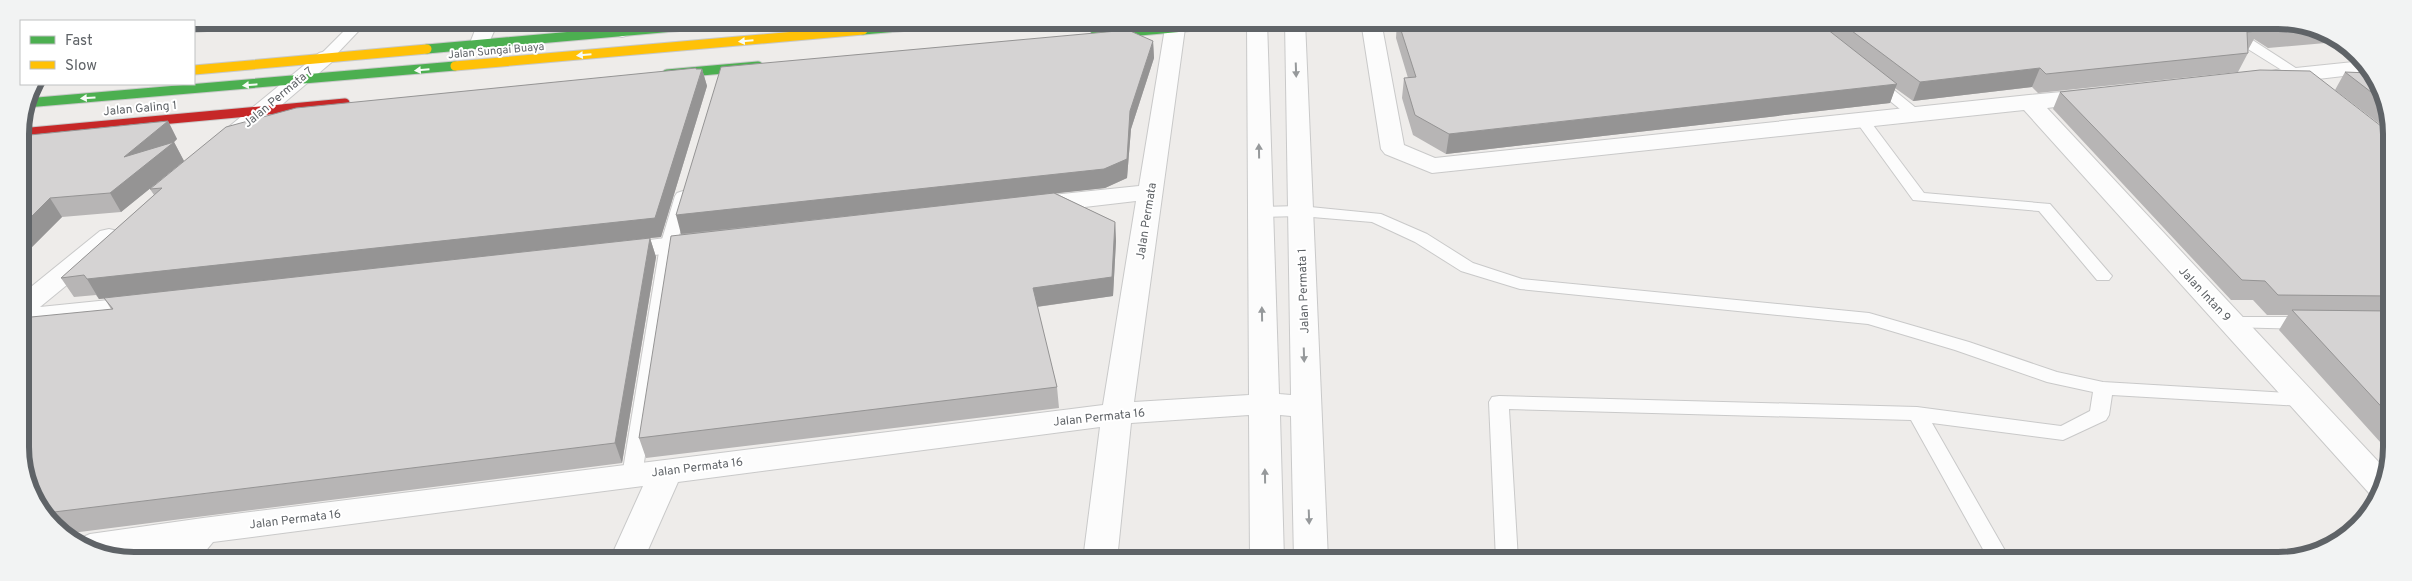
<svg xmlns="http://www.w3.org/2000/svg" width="2412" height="581" viewBox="0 0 2412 581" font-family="Overpass,sans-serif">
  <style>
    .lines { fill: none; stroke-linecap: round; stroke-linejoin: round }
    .lane-casing { stroke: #c9c9c9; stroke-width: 2 }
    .street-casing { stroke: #c9c9c9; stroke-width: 2 }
    .fast-casing { stroke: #c8c9c9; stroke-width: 11 }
    .slow-casing { stroke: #c8c9c9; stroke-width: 11 }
    .jam-casing { stroke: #c8c9c9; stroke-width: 11 }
    .lane { fill: #fcfcfc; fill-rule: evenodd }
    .street { fill: #fcfcfc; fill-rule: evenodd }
    .fast { stroke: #4caf50; stroke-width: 9 }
    .slow { stroke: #ffc107; stroke-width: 9 }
    .jam { stroke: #c62828; stroke-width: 9 }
    .wall { fill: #b7b5b5 }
    .shaded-wall { fill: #959494 }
    .building { fill: #d5d3d3; stroke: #959494 }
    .oneway { fill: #f6fbf6 }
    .oneway2 { fill: #96999b }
    .labels { text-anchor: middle; stroke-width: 4; stroke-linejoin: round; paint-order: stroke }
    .far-street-label { font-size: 11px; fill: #5f6367; stroke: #fff }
    .street-label { font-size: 12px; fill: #5f6367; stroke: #fff }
    .rim { fill: none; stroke: #5f6367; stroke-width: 6 }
  </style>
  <rect width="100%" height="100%" fill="#eeecea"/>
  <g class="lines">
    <!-- lane casing -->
    <g class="lane-casing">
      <path id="lane" d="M247 20H305L299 24 194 32V24Z
        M355 20H369L331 60H321L319 57 321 54Z
        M2232 29 2237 30 2305 74 2298 78 2293 77 2227 36 2225 33Z
        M1874 77 1879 78 1921 112 1923 115 1921 118H1911L1869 84 1867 81 1869 78Z
        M1862 116 1867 117 1924 193 2050 204 2112 276 2109 280H2097L2039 211 1913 200 1855 120Z
        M683 191 689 193 691 196 676 246 642 476 639 481 632 483 625 481 622 476 660 246 675 196 677 193Z
        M1300 206 1381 214 1427 234 1473 263 1522 279 1869 313 1969 342 2057 372 2103 382 2303 394 2310 395 2313 400 2310 405 2303 406 2112 395 2109 415 2106 420 2063 440 1932 423 2011 561 1989 560 1911 420 1509 409 1518 560H1496L1489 402 1492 397 1499 396 1917 407 2061 426 2090 411 2093 392 2047 382 1955 350 1868 324 1520 289 1461 271 1415 242 1372 222 1300 216 1260 217 1254 215 1252 212 1254 209 1260 207Z
        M2232 317H2307L2313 319 2316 323 2313 327 2307 329 2226 327 2223 323 2226 319Z"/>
    </g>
    <!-- street casing -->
    <g class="street-casing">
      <path id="street" d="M479 20H499L487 47 480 49 473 47 470 43Z
        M617 21H637L629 35 622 37 615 35 612 31Z
        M1247 21H1267L1279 394 1291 395 1285 21H1305L1328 560H1294L1291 416 1280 415 1284 560H1250L1249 415 1131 423 1117 560H1083L1100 427 678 482 644 559H610L643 486 213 542 199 559H162L167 549 108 557 76 540 90 534 203 518 1103 405 1136 201 1033 213 1024 210 1020 205 1024 200 1033 197 1139 186 1165 28 1168 24 1175 22 1182 24 1185 28 1134 402 1249 395Z
        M1361 21H1381L1404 145 1435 158 2029 95 2094 89 2102 91 2105 96 2102 101 2047 108 2388 472 2375 495 2369 493 2024 110 1432 173 1385 154 1381 149Z
        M326 51 333 53 337 57 333 61 230 149 222 151 214 149 210 144 214 139 319 53Z
        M2363 61 2369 73 2276 84 2268 82 2265 77 2268 72 2276 70Z
        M109 229 118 231 122 237 118 243 40 307 148 296 158 298 162 304 158 310 21 327V295L100 231Z
        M707 233 716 235 720 241 716 247 616 260 607 258 603 252 607 246 616 244Z"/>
    </g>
    <!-- fast casing -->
    <g class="fast-casing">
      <path id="fast" d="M863 30 968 21
        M1095 35 1251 21
        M427 49 741 21
        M667 74 758 66
        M26 103 455 66"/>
    </g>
    <!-- slow casing -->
    <g class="slow-casing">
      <path id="slow" d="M455 66 863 30
        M194 70 427 49"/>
    </g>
    <!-- jam casing -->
    <g class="jam-casing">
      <path id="jam" d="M20 133 345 103"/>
    </g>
    <!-- lane -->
    <use href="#lane" class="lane"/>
    <!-- street -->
    <use href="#street" class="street"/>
    <!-- fast -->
    <use href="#fast" class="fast"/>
    <!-- slow -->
    <use href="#slow" class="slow"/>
    <!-- jam -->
    <use href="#jam" class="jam"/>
  </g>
  <!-- wall -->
  <path class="wall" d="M1397 21 2301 22 2337 42 2268 48 2254 39 2248 50V53L2238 72 2038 93 2032 87 1913 101 1895 88 1890 103 1446 154 1413 135 1402 98 1404 78H1408L1396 38Z
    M1153 41 1154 58 1131 129 1127 178 1105 188 1055 193 1115 222 1116 241 1113 296 1037 307 1057 387 1059 408 646 458 639 438 681 234Z
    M696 68V69H702L707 86 661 237 650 238 656 257 622 463 64 534 53 528 22 470 111 309 104 298 487 256 99 299 96 295 74 297 61 278 154 195 150 189Z
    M2345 72 2369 73 2390 112V132L2335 90Z
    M2060 92 2390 133V453L2279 330 2288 315H2267L2253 300H2231L2053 109Z
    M168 121 177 139 174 142 184 161 121 212 62 217 21 258 20 136Z"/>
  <!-- shaded-wall -->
  <path class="shaded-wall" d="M1153 41 1154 58 1131 129 1127 178 1105 188 681 234 676 215 1130 111Z
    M696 68 699 80 702 69 707 86 661 237 650 238 656 257 622 463 615 443 650 238 99 299 87 279 696 69Z
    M2040 68 2032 87 1913 101 1920 82Z
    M1897 84 1890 103 1446 154 1449 134Z
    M168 121 177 139 174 142 184 161 121 212 110 193 124 157Z
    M50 198 62 217 21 258V227Z
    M1115 222 1116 241 1113 296 1035 307 1033 288Z"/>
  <!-- building -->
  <path class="building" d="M1398 21 1818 22 1897 84 1449 134 1415 115 1404 78 1416 77Z
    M1840 22H2244L2258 31 2247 32 2248 53 2046 74 2040 68 1920 82Z
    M2267 22H2301L2309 26 2278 29Z
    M1128 30 1153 41 1130 111 1127 159 1104 169 676 215 721 67Z
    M696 68V69H702L655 218 87 279 84 275 61 278 162 188 150 189 226 127 296 108Z
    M2260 70 2310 71 2390 133V152H2387L2390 154V296L2278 295 2265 281 2242 280 2060 92Z
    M2345 72 2369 73 2384 102Z
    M168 121 124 157 174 142 110 193 50 198 21 227 20 136Z
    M1054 193 1115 222 1112 277 1033 288 1057 387 639 438 671 236Z
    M650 238 615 443 46 513 22 470 21 318 113 309 104 298Z
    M2292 310 2390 311V416Z"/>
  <!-- one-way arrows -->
  <defs><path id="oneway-solid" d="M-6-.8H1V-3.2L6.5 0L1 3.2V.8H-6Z" transform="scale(1.25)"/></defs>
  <g class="oneway">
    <use href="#oneway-solid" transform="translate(746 41) rotate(175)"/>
    <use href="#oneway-solid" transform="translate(584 55) rotate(175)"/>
    <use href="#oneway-solid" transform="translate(422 70) rotate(175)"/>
    <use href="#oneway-solid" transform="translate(250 85) rotate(175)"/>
    <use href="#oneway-solid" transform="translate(88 98) rotate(176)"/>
  </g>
  <g class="oneway2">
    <use href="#oneway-solid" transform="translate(1296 70) rotate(88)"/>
    <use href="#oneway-solid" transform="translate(1259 151) rotate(-91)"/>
    <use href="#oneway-solid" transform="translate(1262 314) rotate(-91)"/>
    <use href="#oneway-solid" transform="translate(1304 355) rotate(88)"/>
    <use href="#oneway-solid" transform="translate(1265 476) rotate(-91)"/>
    <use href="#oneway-solid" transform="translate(1309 517) rotate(88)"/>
  </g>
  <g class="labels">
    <!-- far-street labels -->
    <g class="far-street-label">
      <text transform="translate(496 50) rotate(-5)" y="4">Jalan Sungai Buaya</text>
    </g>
    <!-- street labels -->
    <g class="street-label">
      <text transform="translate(278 97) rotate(-40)" y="4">Jalan Permata 7</text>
      <text transform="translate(140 108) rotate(-5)" y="4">Jalan Galing 1</text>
      <text transform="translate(1146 221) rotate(-81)" y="4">Jalan Permata</text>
      <text transform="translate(1303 291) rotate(-92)" y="4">Jalan Permata 1</text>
      <text transform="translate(2205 294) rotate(47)" y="4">Jalan Intan 9</text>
      <text transform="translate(1099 417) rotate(-6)" y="4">Jalan Permata 16</text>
      <text transform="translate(697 467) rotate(-7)" y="4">Jalan Permata 16</text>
      <text transform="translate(295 519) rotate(-7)" y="4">Jalan Permata 16</text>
    </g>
  </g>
  <!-- crop -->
  <path d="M0 0H2412V581H0ZM134 29H2278A105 105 0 0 1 2383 134V447A105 105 0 0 1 2278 552H134A105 105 0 0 1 29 447V134A105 105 0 0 1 134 29Z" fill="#f2f3f3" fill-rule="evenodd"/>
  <path class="rim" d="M134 29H2278A105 105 0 0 1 2383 134V447A105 105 0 0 1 2278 552H134A105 105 0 0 1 29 447V134A105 105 0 0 1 134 29Z"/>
  <!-- legend -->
  <rect x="20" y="20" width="175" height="65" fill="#ffffff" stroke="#bfc1c2"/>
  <rect x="30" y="36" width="25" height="8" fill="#4caf50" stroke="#bfc1c2"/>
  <text x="65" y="45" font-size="15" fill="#5f6367">Fast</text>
  <rect x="30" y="61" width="25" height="8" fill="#ffc107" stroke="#bfc1c2"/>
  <text x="65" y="70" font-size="15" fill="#5f6367">Slow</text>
</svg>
